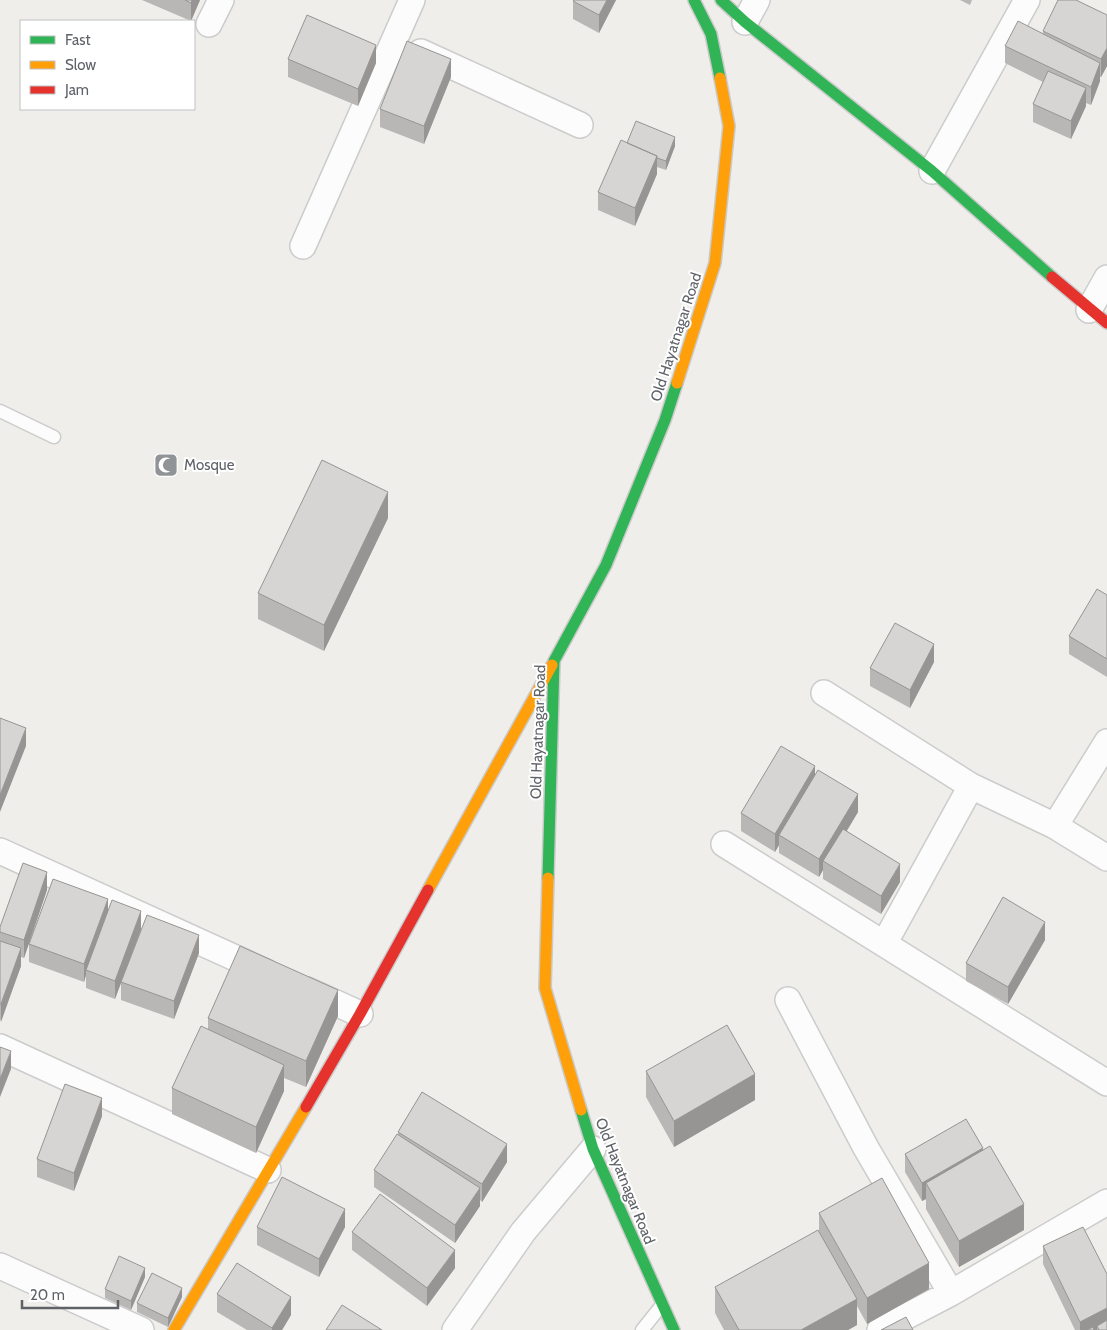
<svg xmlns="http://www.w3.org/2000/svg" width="1107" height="1330" viewBox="0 0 1107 1330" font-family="Cabin,sans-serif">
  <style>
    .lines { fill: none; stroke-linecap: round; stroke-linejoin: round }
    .lane-casing { stroke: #cbcccc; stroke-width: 15 }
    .street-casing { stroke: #cbcccc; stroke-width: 28 }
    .fast-casing { stroke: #cacacb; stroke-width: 14 }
    .slow-casing { stroke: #cacacb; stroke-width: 14 }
    .jam-casing { stroke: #cacacb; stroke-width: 14 }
    .lane { stroke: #fdfcfc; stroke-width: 12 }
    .street { stroke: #fdfcfc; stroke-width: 25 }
    .fast { stroke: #30b455; stroke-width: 11 }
    .slow { stroke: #ff9f0a; stroke-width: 11 }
    .jam { stroke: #e5322d; stroke-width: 11 }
    .wall { fill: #b8b7b5 }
    .shaded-wall { fill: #969594 }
    .building { fill: #d6d5d3; stroke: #969594 }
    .labels { text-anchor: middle; stroke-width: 4; stroke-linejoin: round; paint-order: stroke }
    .street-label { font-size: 15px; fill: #5f6368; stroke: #fff }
    .poi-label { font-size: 15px; fill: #5f6368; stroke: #fff; text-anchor: start }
  </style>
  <rect width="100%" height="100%" fill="#efeeea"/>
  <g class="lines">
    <!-- lane casing -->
    <g class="lane-casing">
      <path id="lane" d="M0 411 54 437
        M642 1330 662 1305"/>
    </g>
    <!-- street casing -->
    <g class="street-casing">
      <path id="street" d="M745 22 757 0
        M209 24 221 0
        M421 52 580 125
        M932 171 1027 0
        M303 246 412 0
        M1089 310 1107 278
        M824 693 971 786
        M1055 826 1107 742
        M724 844 1107 1083
        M0 851 266 972
        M884 944 971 786 1055 826 1107 858
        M307 990 360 1014
        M788 1000 866 1148 951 1293
        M0 1047 268 1170
        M0 1266 141 1330
        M455 1330 523 1232 593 1149
        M880 1330 951 1293 1107 1202"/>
    </g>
    <!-- fast casing -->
    <g class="fast-casing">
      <path id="fast" d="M694 0 711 34 720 78
        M721 0 745 22 932 171 1052 277
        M548 878 554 661 606 565 665 420 677 383
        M581 1110 593 1149 674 1330"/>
    </g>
    <!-- slow casing -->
    <g class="slow-casing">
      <path id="slow" d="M677 383 715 263 729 126 720 78
        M548 878 545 988 581 1110
        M428 890 552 665
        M174 1330 306 1107"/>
    </g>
    <!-- jam casing -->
    <g class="jam-casing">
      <path id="jam" d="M1052 277 1107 323
        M306 1107 360 1014 428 890"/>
    </g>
    <!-- lane -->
    <use href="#lane" class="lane"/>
    <!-- street -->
    <use href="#street" class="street"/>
    <!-- fast -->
    <use href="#fast" class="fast"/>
    <!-- slow -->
    <use href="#slow" class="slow"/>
    <!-- jam -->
    <use href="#jam" class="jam"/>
  </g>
  <!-- wall -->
  <path class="wall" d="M142 0H200L191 21Z
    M616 0 599 33 573 19V1Z
    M960 0H972L970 5Z
    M1107 15V66L1101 77H1100V81L1091 105 1086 103V106L1071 139 1033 122V104L1043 82 1005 63V46L1043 34V31Z
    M288 59 376 63 358 106 288 77Z
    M451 77 424 144 380 127V109Z
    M627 143 675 146 666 170 657 167V174L635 226 598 210V192Z
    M388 518 324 651 258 619V593Z
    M1107 595V677L1069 654V636Z
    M934 662 910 708 870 686V668Z
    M815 774 858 812 847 831 900 882 881 914 823 879V870L819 877 779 853V845L775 852 741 831V813Z
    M47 890 24 958 21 957V966L0 1022V927Z
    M141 929 199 953 174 1019 121 1000V983L115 999 86 988V975L84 982 29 962V944Z
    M1045 940 1008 1004 966 981V963Z
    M338 1016 306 1087 284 1078V1091L256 1153 172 1114V1088L208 1030V1018Z
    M646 1071 755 1100 674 1147 646 1097Z
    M102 1116 74 1191 37 1177V1159Z
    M398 1132 507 1162 482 1202 480 1200V1206L455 1243 374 1187V1170L398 1134Z
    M983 1150 1024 1230 959 1267 926 1209V1199L922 1201 905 1172V1154Z
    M819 1213 929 1289 867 1324 857 1306V1325L848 1330H724L715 1313V1287L819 1232Z
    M257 1227H345L319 1277 257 1245Z
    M352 1232 455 1268 427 1306 352 1250Z
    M1043 1246 1107 1330H1075L1043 1264Z
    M145 1277 131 1310 105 1298V1289Z
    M217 1294 291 1315 282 1330H247L217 1312Z
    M182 1297 168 1327 137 1312V1303Z"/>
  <!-- shaded-wall -->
  <path class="shaded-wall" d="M192 0H200L191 21V3Z
    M607 0H616L599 33V15Z
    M376 45V63L358 106V89Z
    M1107 48V66L1101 77V59Z
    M451 59V77L424 144V126Z
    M1100 63V81L1091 105V87Z
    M1086 88V106L1071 139V121Z
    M675 137V146L666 170V161Z
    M657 156V174L635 226V208Z
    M388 492V518L324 651V625Z
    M934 644V662L910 708V690Z
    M26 728V746L0 812V795Z
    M815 766V784L779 835V845L775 852V834Z
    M858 794V812L827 863 823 861V870L819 877V859Z
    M900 864V882L881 914V896Z
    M47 872V890L24 958V940Z
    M108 899V917L86 970V975L84 982V964Z
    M141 911V929L115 999V981Z
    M1045 922V940L1008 1004V987Z
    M199 935V953L174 1019V1001Z
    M21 948V966L1 1022V1004Z
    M338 990V1016L306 1087V1061Z
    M11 1051V1069L0 1097V1079Z
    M284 1065V1091L256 1153V1127Z
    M755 1074V1100L674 1147V1121Z
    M102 1098V1116L74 1191V1173Z
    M507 1144V1162L482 1202V1184Z
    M983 1148V1166L926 1183V1199L922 1201V1183Z
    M480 1188V1206L455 1243V1225Z
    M1024 1204V1230L959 1267V1241Z
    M345 1209V1227L319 1277V1259Z
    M455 1250V1268L427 1306V1288Z
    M929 1263V1289L867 1324V1298Z
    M145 1268V1277L131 1310V1301Z
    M182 1288V1297L168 1327V1318Z
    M291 1297V1315L282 1330H272V1328Z
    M857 1299V1325L848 1330H801Z
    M1107 1308V1326H1097V1330H1080V1322Z"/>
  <!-- building -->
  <path class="building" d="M185 0H192L191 3Z
    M574 0H607L599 15 573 1Z
    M1058 0H1076L1107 15V48L1101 59 1043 31Z
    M307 15 376 45 358 89 288 59Z
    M1018 21 1100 63 1091 87 1005 46Z
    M407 41 451 59 424 126 380 109Z
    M1048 71 1086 88 1071 121 1033 104Z
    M636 121 675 137 666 161 657 158V156L627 143Z
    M621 140 657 156 635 208 598 192Z
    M322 460 388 492 324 625 258 593Z
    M1097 589 1107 595V659L1069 636Z
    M895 623 934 644 910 690 870 668Z
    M0 718 26 728 0 795Z
    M781 746 815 766 775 834 741 813Z
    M818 770 858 794 819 859 779 835Z
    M843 829 900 864 881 896 823 861Z
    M23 863 47 872 24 940 0 932V927Z
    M53 879 108 899 84 964 29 944Z
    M1003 897 1045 922 1008 987 966 963Z
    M112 900 141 911 115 981 86 970Z
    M147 915 199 935 174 1001 121 982Z
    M0 941 21 948 1 1004H0Z
    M240 946 338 990 306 1061 208 1018Z
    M727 1025 755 1074 674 1121 646 1071Z
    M201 1026 284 1065 256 1127 172 1088Z
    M0 1047 11 1051 0 1079Z
    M65 1084 102 1098 74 1173 37 1159Z
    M422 1092 507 1144 482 1184 398 1132Z
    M966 1119 983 1148 922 1183 905 1154Z
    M397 1134 480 1188 455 1225 374 1170Z
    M990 1146 1024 1204 959 1241 926 1183Z
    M282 1177 345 1209 319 1259 257 1227Z
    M882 1178 929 1263 867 1298 819 1213Z
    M380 1194 455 1250 427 1288 352 1232Z
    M1083 1227 1107 1274V1308L1080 1322 1043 1246Z
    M818 1230 857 1299 801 1330H739L715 1287Z
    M119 1256 145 1268 131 1301 105 1289Z
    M237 1263 291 1297 272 1328 217 1294Z
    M152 1273 182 1288 168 1318 137 1303Z
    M342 1305 382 1330H326Z
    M906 1317 913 1330H881Z
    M1107 1320V1330H1099L1097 1326Z
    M1093 1327 1094 1330H1087Z"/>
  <!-- icons -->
  <defs>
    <g id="mosque-square" transform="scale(1.25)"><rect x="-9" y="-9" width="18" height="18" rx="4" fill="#919496" stroke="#fff"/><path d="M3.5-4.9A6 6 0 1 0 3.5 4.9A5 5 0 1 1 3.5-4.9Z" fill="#fff"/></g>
  </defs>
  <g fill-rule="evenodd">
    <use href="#mosque-square" x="166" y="465"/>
  </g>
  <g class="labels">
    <!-- street labels -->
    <g class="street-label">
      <text transform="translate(676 337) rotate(-72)" y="5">Old Hayatnagar Road</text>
      <text transform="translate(538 732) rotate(-88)" y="5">Old Hayatnagar Road</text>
      <text transform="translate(625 1181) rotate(68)" y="5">Old Hayatnagar Road</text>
    </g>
    <!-- poi labels -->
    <g class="poi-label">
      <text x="184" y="470">Mosque</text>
    </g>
  </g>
  <!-- legend -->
  <rect x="20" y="20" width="175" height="90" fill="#ffffff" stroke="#bfc1c3"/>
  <rect x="30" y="36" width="25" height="8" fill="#30b455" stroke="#bfc1c3"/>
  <text x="65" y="45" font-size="15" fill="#5f6368">Fast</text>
  <rect x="30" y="61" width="25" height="8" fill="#ff9f0a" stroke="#bfc1c3"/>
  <text x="65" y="70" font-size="15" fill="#5f6368">Slow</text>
  <rect x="30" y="86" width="25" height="8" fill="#e5322d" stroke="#bfc1c3"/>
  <text x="65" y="95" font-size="15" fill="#5f6368">Jam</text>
  <!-- scale -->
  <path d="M22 1300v8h96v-8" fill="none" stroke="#5f6368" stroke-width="2.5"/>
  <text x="30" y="1300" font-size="15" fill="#5f6368" stroke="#ffffff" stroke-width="4" paint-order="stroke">20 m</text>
</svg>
